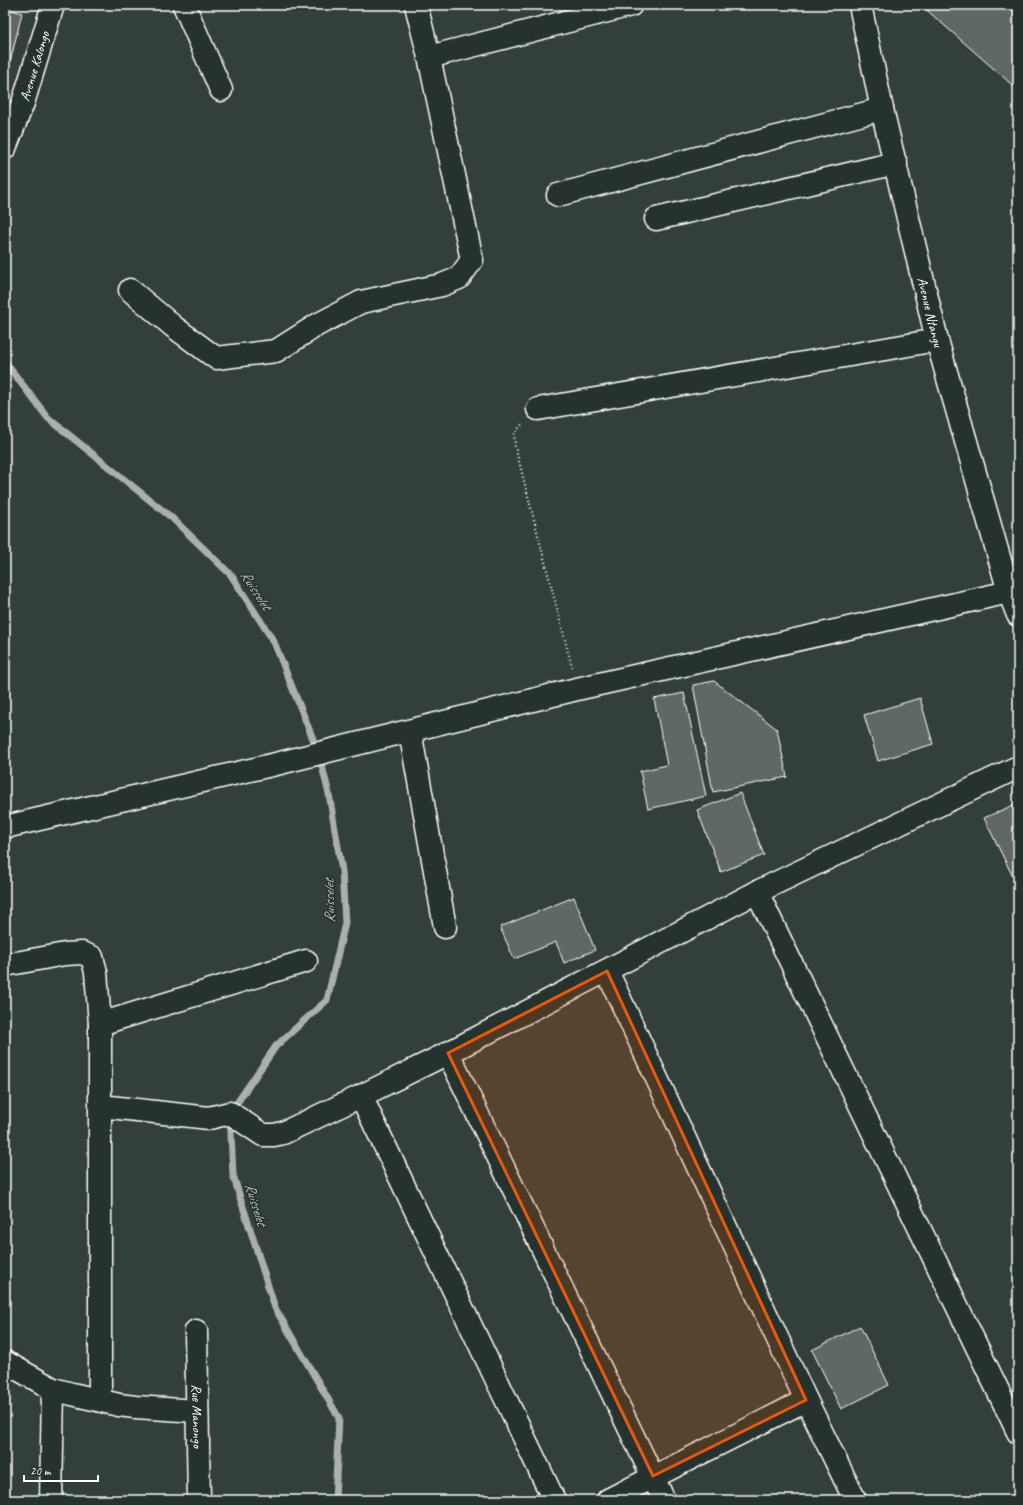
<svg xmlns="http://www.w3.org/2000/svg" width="1023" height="1505" viewBox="0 0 1023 1505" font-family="Caveat,sans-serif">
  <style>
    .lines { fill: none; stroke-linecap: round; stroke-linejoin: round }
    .stream { stroke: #abb0ae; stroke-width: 7 }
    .building { fill: #5f6964; stroke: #fff }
    .minor-casing { stroke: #fff; stroke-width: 25 }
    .path { stroke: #fff; stroke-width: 2.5; stroke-dasharray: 1 3; stroke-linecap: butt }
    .minor { stroke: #26332d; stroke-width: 22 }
    .marked { fill: #e8590c; fill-opacity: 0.2; stroke: #e8590c; stroke-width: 3; stroke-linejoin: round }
    .labels { text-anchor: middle; stroke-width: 3; stroke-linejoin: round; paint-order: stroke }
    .street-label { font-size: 14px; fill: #fff; stroke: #26332d }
    .water-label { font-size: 15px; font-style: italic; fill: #b9bdbc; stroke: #26332d }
  </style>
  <rect width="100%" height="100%" fill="#333f3a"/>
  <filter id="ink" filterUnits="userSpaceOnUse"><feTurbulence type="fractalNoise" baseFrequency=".025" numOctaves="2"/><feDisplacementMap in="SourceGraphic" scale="8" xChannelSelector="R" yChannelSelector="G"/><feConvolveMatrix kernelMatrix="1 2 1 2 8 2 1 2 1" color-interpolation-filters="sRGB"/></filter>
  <g filter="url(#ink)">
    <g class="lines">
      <!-- stream -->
      <path class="stream" d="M5 362 48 418 172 518 231 575 274 642 319 754 329 794 342 871 345 923 327 1000 276 1046 230 1113 233 1175 275 1308 339 1418 335 1500"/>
    </g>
    <!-- building -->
    <path class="building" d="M921 5H1018V90Z
      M5 8 22 13 5 83Z
      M714 681 777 729 787 777 713 792 693 685Z
      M684 693 706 796 648 809 640 771 667 765 654 699Z
      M920 698 933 744 878 761 864 715Z
      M740 793 764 855 721 872 697 810Z
      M1018 803V887L984 818Z
      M574 897 595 950 564 963 556 942 514 959 500 927Z
      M860 1326 889 1385 841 1409 812 1350Z"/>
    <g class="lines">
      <!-- minor casing -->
      <g class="minor-casing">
        <g id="minor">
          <path d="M184 5 221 90"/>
          <path id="s1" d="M860 5 882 109 937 340 1009 592 1018 615"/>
          <path d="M429 57 631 5"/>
          <path id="s2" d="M5 148 23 103 53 5"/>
          <path d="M558 195 882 109"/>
          <path d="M656 219 896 163"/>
          <path d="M130 290 174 327 216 358 276 351 317 325 361 302 442 285 459 278 472 260 429 57 416 5"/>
          <path d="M538 409 937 340"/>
          <path d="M410 731 445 927"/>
          <path d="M5 827 276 764 577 689 1009 592"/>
          <path d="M757 892 1018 1432"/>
          <path d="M5 965 65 954 82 953 92 957 96 972 100 1024V1400"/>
          <path d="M607 971 806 1400 855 1500"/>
          <path d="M100 1024 306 961"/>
          <path d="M448 1053 664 1500"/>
          <path d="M361 1096 554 1500"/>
          <path d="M101 1106 209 1118 230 1113 263 1135H274L283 1133 361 1096 448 1053 757 892 1018 767"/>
          <path id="s3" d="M196 1331 199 1500"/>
          <path d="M5 1362 53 1389 72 1394 119 1405 135 1407 197 1411"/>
          <path d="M51 1500 53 1389"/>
          <path d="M608 1500 806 1400"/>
        </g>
      </g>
      <!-- path -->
      <path class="path" d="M522 425 514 433 515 446 572 667"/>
      <!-- minor -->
      <use href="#minor" class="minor"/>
    </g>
  </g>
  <!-- marked area -->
  <path class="marked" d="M607 971 806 1400 653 1476 448 1053Z"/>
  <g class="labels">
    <!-- street labels -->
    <g class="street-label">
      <text dy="5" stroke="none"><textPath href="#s2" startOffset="87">Avenue Kalongo</textPath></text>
      <text dy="5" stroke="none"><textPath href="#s1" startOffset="315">Avenue Ntangu</textPath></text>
      <text dy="5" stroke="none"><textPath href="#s3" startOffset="85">Rue Manongo</textPath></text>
    </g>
    <!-- water labels -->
    <g class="water-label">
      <text transform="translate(256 590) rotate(57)" y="5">Ruisselet</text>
      <text transform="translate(329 901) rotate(-91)" y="5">Ruisselet</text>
      <text transform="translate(256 1204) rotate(73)" y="5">Ruisselet</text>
    </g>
  </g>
  <!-- margin -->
  <rect width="1023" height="1505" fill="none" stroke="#26332d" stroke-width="20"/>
  <rect x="10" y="10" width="1003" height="1485" fill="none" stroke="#fff" stroke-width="1.5" filter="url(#ink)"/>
  <!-- scale -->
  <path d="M24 1475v6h74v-6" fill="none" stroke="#ffffff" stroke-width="2"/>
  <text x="30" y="1475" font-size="12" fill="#ffffff" stroke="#26332d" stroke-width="3" paint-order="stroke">20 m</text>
</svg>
